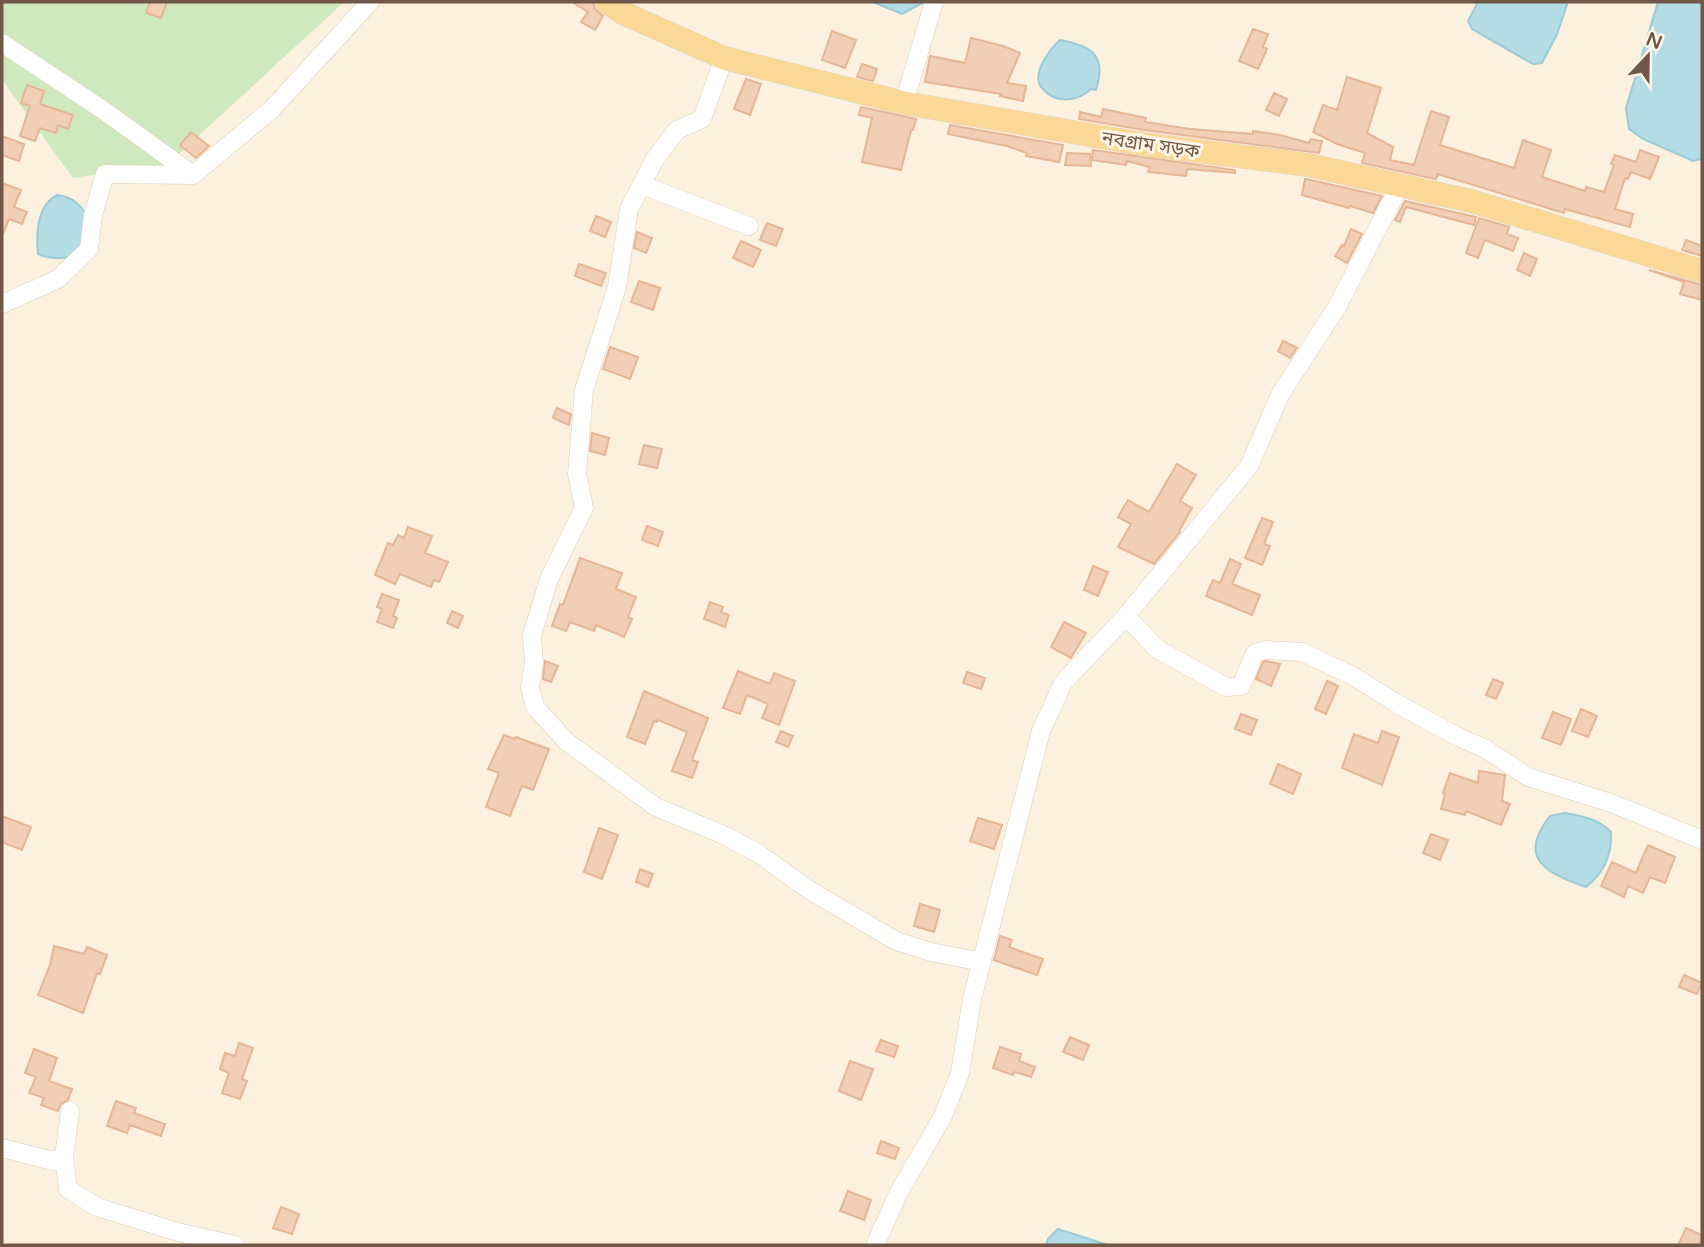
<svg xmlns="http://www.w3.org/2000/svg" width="1704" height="1247" viewBox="0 0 1704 1247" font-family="'Varela Round','Noto Sans Bengali',sans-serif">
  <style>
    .green { fill: #cee9bd }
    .water { fill: #b3dce5; stroke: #9acbd6; stroke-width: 2 }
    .building { fill: #f1cfb6; stroke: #e4b696; stroke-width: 2 }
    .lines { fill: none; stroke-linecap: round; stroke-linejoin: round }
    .minor-casing { stroke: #dfcdbb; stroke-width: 19 }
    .major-casing { stroke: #ddd7d3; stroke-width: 24 }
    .minor { stroke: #fff; stroke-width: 18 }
    .major { stroke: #fbd896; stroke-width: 23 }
    .labels { text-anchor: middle; stroke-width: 6; stroke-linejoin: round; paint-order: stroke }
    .street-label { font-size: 19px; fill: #715747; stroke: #fff5e4 }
  </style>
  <rect width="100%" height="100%" fill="#fcf1de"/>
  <!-- green -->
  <path class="green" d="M2 2H344L168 164 73 178 2 80Z"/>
  <!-- water -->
  <path class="water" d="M873 2H924L902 14Z
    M1478 2H1568L1557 34 1542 63 1533 64 1472 29 1468 21Z
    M1658 2H1702V159L1693 161 1643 139 1629 129 1626 108Z
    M1060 40C1092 46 1107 55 1096 90L1091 89C1077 102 1055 104 1042 88 1030 75 1050 49 1060 40Z
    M57 195C72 197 81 204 88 218L78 255C63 259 53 260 38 254 36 234 37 206 57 195Z
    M1565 813C1582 816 1599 819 1611 832 1612 855 1604 873 1586 887 1547 873 1516 859 1550 816Z
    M1058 1229 1108 1245H1046L1048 1239Z"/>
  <!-- building -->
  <path class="building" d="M150 2H167L161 18 146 13Z
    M572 2H593L595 9 603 16 595 30 581 22 588 12Z
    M1253 29 1268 34 1263 47 1267 49 1258 69 1239 61Z
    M832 31 856 40 845 68 822 60Z
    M971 38 1003 46 1020 53 1007 83 1026 86 1023 101 1000 96 1001 94 925 82 930 56 965 63Z
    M862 64 877 69 873 81 857 77Z
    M1347 77 1381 88 1367 133 1393 147 1390 160 1414 165 1431 111 1449 117 1440 145 1514 168 1523 140 1551 150 1542 177 1585 191 1586 187 1604 192 1614 165 1611 164 1615 155 1636 162 1640 150 1659 157 1650 179 1631 172 1628 179 1625 178 1615 209 1633 214 1630 227 1565 209 1564 213 1438 174 1436 179 1362 163 1365 153 1337 144 1313 132 1323 105 1337 110Z
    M746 79 761 84 750 115 734 109Z
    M27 85 44 91 40 104 73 115 68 129 58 125 56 133 40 128 35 141 20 136 30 106 21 103Z
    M1274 93 1287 99 1279 116 1266 110Z
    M861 107 916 119 913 130H911L901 170 862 162 872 118 859 115Z
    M1103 109 1146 118 1145 122 1190 129 1253 134V131L1280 135 1309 143 1311 139 1322 141 1319 153 1144 130 1079 119 1080 112 1101 117Z
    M950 125 1063 145 1059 162 1026 156 1027 153 1007 146 948 134Z
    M191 132 209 146 196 158 180 145Z
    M2 136 24 144 19 161 2 155Z
    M1093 150 1235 170V173L1187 169 1186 176 1148 172 1150 167 1127 161 1126 165 1092 160Z
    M1067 153 1090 154 1091 166 1065 165Z
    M1305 179H1306L1382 196 1373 213 1350 206 1349 208 1302 195Z
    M2 183 21 190 14 207 27 212 22 224 9 219 2 236Z
    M1405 201 1476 217 1474 225 1406 207 1400 222 1395 220Z
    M596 216 611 222 605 237 590 231Z
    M1479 218 1509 227 1507 234 1518 238 1513 251 1485 240 1478 258 1466 253Z
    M767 223 783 229 776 246 760 240Z
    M1351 229 1362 234 1347 263 1335 256 1342 245 1344 246Z
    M637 232 652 238 646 253 634 248Z
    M1686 240 1702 246V256L1682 250Z
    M741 241 761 250 753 267 733 258Z
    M1524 253 1537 259 1530 276 1517 270Z
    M579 264 606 273 601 286 575 276Z
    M1649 270 1702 285V300L1680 294 1684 282Z
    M639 281 660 288 653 310 631 302Z
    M1283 341 1297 348 1290 358 1278 351Z
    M610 347 638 357 630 379 603 369Z
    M557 408 571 414 569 425 553 418Z
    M592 433 609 438 605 455 590 451Z
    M644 445 662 449 657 468 639 464Z
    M1177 464 1196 475 1180 501 1192 508 1179 531 1180 532 1154 564 1118 547 1131 524 1118 517 1128 500 1149 512Z
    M1262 518 1273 522 1264 544 1270 546 1262 565 1245 558Z
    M647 526 663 532 658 546 642 540Z
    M408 527 432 536 425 553 448 562 439 582 434 580 431 587 400 574 395 584 375 575 388 543 393 545 398 535 404 538Z
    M580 558 622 573 616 589 636 597 628 617 632 619 624 637 596 625 594 631 570 622 566 631 552 626 560 604 563 605Z
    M1230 559 1241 564 1232 584 1260 595 1252 615 1206 596 1213 580 1220 583Z
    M1093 566 1108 572 1098 596 1084 590Z
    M382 594 399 600 393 616 397 618 393 628 377 622 382 609 377 607Z
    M710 602 723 607 721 612 729 615 725 627 704 619Z
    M452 611 463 616 458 628 447 623Z
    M1064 622 1086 633 1071 658 1051 647Z
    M545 661 558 666 551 682 543 679Z
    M1266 661 1280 664 1271 686 1256 679 1263 662Z
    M738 671 770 684 774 673 795 681 779 725 762 718 768 704 747 695 740 714 723 708Z
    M967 672 985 678 981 689 963 683Z
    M1493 679 1503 683 1496 699 1486 695Z
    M1327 681 1338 686 1326 714 1315 709Z
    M644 691 708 718 692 760 698 762 692 778 672 771 687 732 658 720 657 722 654 721 645 744 627 737Z
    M1581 709 1597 716 1588 737 1572 731Z
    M1553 712 1571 719 1561 745 1542 738Z
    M1241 714 1257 720 1251 735 1235 729Z
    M781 731 793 736 788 747 776 742Z
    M1382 731 1399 737 1382 785 1342 768 1354 734 1378 743Z
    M504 735 515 739 516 737 549 749 533 790 522 786 510 816 486 807 499 773 488 769Z
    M1278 764 1301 774 1293 794 1270 784Z
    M1479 771 1505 775 1502 801 1510 804 1501 825 1466 811 1465 815 1441 809 1445 794 1443 793 1450 773 1478 783Z
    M2 816 31 827 22 850 2 842Z
    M978 818 1002 825 994 849 970 841Z
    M599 828 618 835 602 879 584 872Z
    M1431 834 1448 840 1440 860 1423 853Z
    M1648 845 1675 857 1665 883 1650 877 1643 893 1628 886 1624 897 1601 886 1612 862 1636 873Z
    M640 869 653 874 648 887 636 882Z
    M920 904 940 910 934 932 914 926Z
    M1000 936 1012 940 1009 947 1043 959 1037 975 994 960Z
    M54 946 84 954 87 947 107 955 100 974 97 973 83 1013 38 995 50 965Z
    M1684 975 1702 983 1697 994 1679 987Z
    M1070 1037 1089 1045 1083 1060 1063 1052Z
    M881 1040 898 1046 894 1057 876 1051Z
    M239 1043 253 1048 242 1079 247 1081 240 1099 222 1093 229 1073 220 1069 225 1053 235 1056Z
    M1000 1047 1021 1054 1019 1061 1035 1067 1031 1077 1015 1072 1013 1075 993 1068Z
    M34 1049 57 1058 49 1081 72 1089 68 1100 61 1104 58 1111 41 1105 44 1098 29 1093 36 1077 25 1073Z
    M850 1061 873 1069 861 1100 839 1091Z
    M116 1101 136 1108 134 1113 165 1124 161 1136 130 1125 127 1133 107 1126Z
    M881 1141 899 1148 895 1159 877 1153Z
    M848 1191 871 1200 864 1220 840 1211Z
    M281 1207 299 1214 292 1234 273 1228Z
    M1686 1228 1702 1235 1700 1245H1678Z"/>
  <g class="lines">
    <!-- minor casing -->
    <g class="minor-casing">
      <path id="minor" d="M2 43 103 110 193 175
        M724 58 702 119 677 130 655 159 629 209 617 287 584 390 577 474 584 508 549 579 532 635 534 663 530 687 535 707 567 742 656 807 726 836 759 854 811 891 896 941 931 952 982 962
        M904 103 934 2
        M642 185 749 226
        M2 304 58 279 89 249 93 215 105 174 193 175 272 109 370 2
        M1126 616 1157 649 1226 687 1241 686 1255 653 1265 650 1302 652 1353 676 1396 703 1458 737 1484 748 1528 777 1611 803 1702 840
        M2 1148 53 1161 64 1157 70 1111
        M64 1157 68 1189 97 1207 178 1232 235 1245
        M875 1245 899 1192 943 1116 960 1073 972 999 1041 731 1063 683 1126 616 1249 466 1281 393 1337 307 1399 187"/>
    </g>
    <!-- major casing -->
    <g class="major-casing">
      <path id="major" d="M607 2 623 13 724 58 904 103 1142 144 1308 165 1471 201 1702 271"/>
    </g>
    <!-- minor -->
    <use href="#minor" class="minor"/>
    <!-- major -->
    <use href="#major" class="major"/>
  </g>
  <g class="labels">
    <!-- street labels -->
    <g class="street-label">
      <text transform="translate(1151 144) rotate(8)" y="7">নবগ্রাম সড়ক</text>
    </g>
  </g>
  <!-- border -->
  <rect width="1704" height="1247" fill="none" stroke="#715747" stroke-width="7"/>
  <!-- north arrow -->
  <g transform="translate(1648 56) rotate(22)" stroke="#fff5e4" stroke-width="5" paint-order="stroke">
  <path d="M0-5L12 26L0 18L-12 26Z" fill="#715747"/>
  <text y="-10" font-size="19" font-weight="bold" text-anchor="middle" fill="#715747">N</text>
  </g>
</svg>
